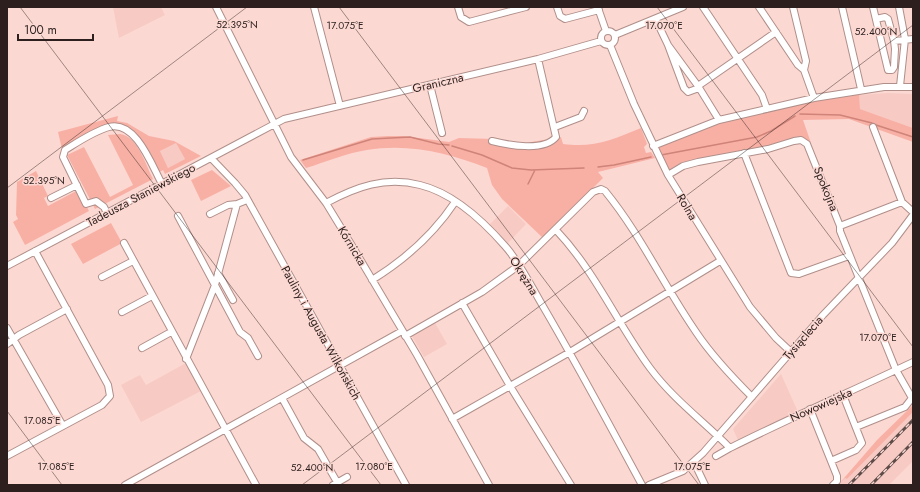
<svg xmlns="http://www.w3.org/2000/svg" width="920" height="492" viewBox="0 0 920 492" font-family="Jost,sans-serif">
  <style>
    .built { fill: #f7cbc4 }
    .green { fill: #f8b0a5; fill-rule: evenodd }
    .lines { fill: none; stroke-linecap: round; stroke-linejoin: round }
    .stream { stroke: #cf8379; stroke-width: 1.5 }
    .minor-casing { stroke: #b08f8a; stroke-width: 8 }
    .minor { stroke: #fff; stroke-width: 6 }
    .rail-casing { stroke: #5f4c49; stroke-width: 3 }
    .rail { stroke: #fcd8d2; stroke-width: 1.5; stroke-dasharray: 4.5; stroke-linecap: butt }
    .ticks { fill: none; stroke: #2c1f1d; stroke-width: 1; stroke-opacity: 0.45 }
    .labels { text-anchor: middle; stroke-width: 3; stroke-linejoin: round; paint-order: stroke }
    .street-label { font-size: 12px; fill: #2c1f1d; stroke: #fcd8d2 }
    .ticks-label { font-size: 10px; text-anchor: middle; fill: #2c1f1d; stroke: #fcd8d2; stroke-width: 3; stroke-linejoin: round; paint-order: stroke }
  </style>
  <rect width="100%" height="100%" fill="#fcd8d2"/>
  <!-- built -->
  <path class="built" d="M113 7H161L165 15 119 38Z
    M888 93 913 94V128L860 109 859 95Z
    M176 142 185 159 168 168 160 151Z
    M508 206 526 224 508 243 489 225Z
    M435 323 447 344 424 357 412 336Z
    M186 363 201 391 141 422 121 385 140 375 146 385Z
    M781 374 798 412 738 440 733 429Z
    M913 412V461L889 485H838L845 478 847 479Z"/>
  <!-- green -->
  <path class="green" d="M859 92 860 109 913 128V142L849 119 803 120 811 143 805 139 698 159 681 163 669 170 656 148 721 123 815 100Z
    M118 116 117 121 127 123 149 136 174 141 201 156 165 174 163 170 158 173 125 127 100 129 62 149 58 132ZM176 143 185 159 168 168 160 151Z
    M641 128 647 144 644 147 646 153 651 152 655 158 598 172 603 178 543 238 502 199 492 185 487 168C449 153 408 143 367 150 346 153 326 162 306 168L300 160 371 137 388 136H404L449 142 459 138 495 139 520 144 561 137 563 144C594 148 612 140 641 128Z
    M120 134C138 136 146 166 153 179L95 209 67 155 84 147 110 197 133 185 108 135Z
    M212 170 231 186 201 201 191 180Z
    M36 171 48 196 44 198 48 206 78 190 89 211 25 245 13 222 18 219 16 215 17 182Z
    M111 223 122 243 83 264 71 244Z
    M913 405V412L847 479 845 478 838 485 877 440Z"/>
  <g class="lines">
    <!-- stream -->
    <path class="stream" d="M800 114 840 115 872 123
      M876 125 913 137
      M452 146 482 155 512 168 531 170 584 168
      M661 155 757 137 771 131 795 116
      M303 160 372 139 410 137 438 144 449 145
      M598 167 614 165 651 157
      M528 184 535 170"/>
    <!-- minor casing -->
    <g class="minor-casing">
      <path id="minor" d="M216 7 291 157 326 203 351 244 417 355 489 485
        M314 7 340 106
        M458 7 461 17 469 22 526 7
        M557 7 560 16 565 19 599 10
        M703 7 762 95 767 109
        M759 7 798 65 804 70 814 98
        M793 7 806 61 804 70
        M842 7 861 89
        M873 7 888 70H892L894 67 895 49 894 41 913 39
        M899 7 905 39 900 86
        M598 8 606 31
        M876 19 885 17 888 19 894 41
        M656 20 668 45 684 88 688 92 699 88
        M601 38a7 7 0 1 1 14 0a7 7 0 1 1-14 0Z
        M615 35 683 7
        M610 45 634 104 668 175 750 307 776 338 791 352
        M668 45 698 86 719 120
        M430 85 442 133
        M698 86 776 32
        M555 127 581 117 584 111
        M873 127 902 202 913 212
        M492 141C508 145 544 152 556 137L538 59
        M653 146 719 120 814 98 884 87H913
        M744 153 791 273 799 274 849 256
        M211 158 235 183 245 195 406 485
        M668 175 683 166 698 162 768 149 794 141 801 140 807 144 840 226V231L896 370 912 398 905 407 856 427
        M51 198 77 185
        M326 203C356 187 385 176 420 185 453 193 484 222 505 246 521 264 532 288 544 308 578 366 610 426 642 485
        M107 213 104 207 96 201 86 204 63 157 65 150C78 142 94 131 109 127 136 120 152 166 162 184
        M210 214 228 205 237 204
        M178 216 240 332 248 338 258 356
        M840 226 902 202
        M556 230C595 271 617 323 650 368 673 399 703 421 730 448 790 418 852 391 913 362
        M124 243 256 485
        M7 266 284 119 538 59 601 41
        M218 273 233 300
        M102 277 133 261
        M372 280C406 259 433 235 455 202
        M462 303 510 386 571 485
        M122 312 152 296
        M7 328 63 426
        M405 336 482 292 518 266 593 192 601 189 605 191C641 235 664 286 696 332 712 356 732 377 752 397
        M7 344 19 335 67 309
        M142 348 171 332
        M186 359 215 285 237 204 247 200
        M282 398 304 438 318 449 337 482
        M810 409 837 476V481L833 485
        M452 419 570 352 720 261
        M7 456 102 405 110 396 108 385 35 251
        M716 456 730 448
        M831 461 856 450 862 443 843 395
        M694 462 705 485
        M125 485 402 331
        M333 485 347 477
        M649 485 683 471 703 453 823 315 892 243 913 215"/>
    </g>
    <!-- minor -->
    <use href="#minor" class="minor"/>
    <!-- rail casing -->
    <g class="rail-casing">
      <path id="rail" d="M849 485 913 420
        M871 485 913 442"/>
    </g>
    <!-- rail -->
    <use href="#rail" class="rail"/>
  </g>
  <!-- ticks -->
  <path class="ticks" d="M20 7 381 485M339 7 699 485M657 7 913 347M7 188 247 7M7 411 62 485M302 485 913 25"/>
  <g class="labels">
    <!-- street labels -->
    <g class="street-label">
      <text transform="translate(438 83) rotate(-13)" y="4">Graniczna</text>
      <text transform="translate(826 189) rotate(68)" y="4">Spokojna</text>
      <text transform="translate(141 195) rotate(-28)" y="4">Tadeusza Staniewskiego</text>
      <text transform="translate(687 207) rotate(59)" y="4">Rolna</text>
      <text transform="translate(352 246) rotate(59)" y="4">Kórnicka</text>
      <text transform="translate(524 276) rotate(58)" y="4">Okrężna</text>
      <text transform="translate(321 333) rotate(61)" y="4">Pauliny i Augusta Wilkońskich</text>
      <text transform="translate(803 338) rotate(-49)" y="4">Tysiąclecia</text>
      <text transform="translate(821 405) rotate(-24)" y="4">Nowowiejska</text>
    </g>
  </g>
  <g class="ticks-label">
    <text x="237" y="28">52.395°N</text>
    <text x="345" y="29">17.075°E</text>
    <text x="664" y="29">17.070°E</text>
    <text x="876" y="35">52.400°N</text>
    <text x="44" y="184">52.395°N</text>
    <text x="878" y="341">17.070°E</text>
    <text x="42" y="424">17.085°E</text>
    <text x="56" y="470">17.085°E</text>
    <text x="374" y="470">17.080°E</text>
    <text x="692" y="470">17.075°E</text>
    <text x="312" y="471">52.400°N</text>
  </g>
  <!-- border -->
  <rect width="920" height="492" fill="none" stroke="#2c1f1d" stroke-width="16"/>
  <!-- scale -->
  <path d="M18 34v6h75v-6" fill="none" stroke="#2c1f1d" stroke-width="2"/>
  <text x="24" y="34" font-size="12" fill="#2c1f1d" stroke="#fcd8d2" stroke-width="3" paint-order="stroke">100 m</text>
</svg>
